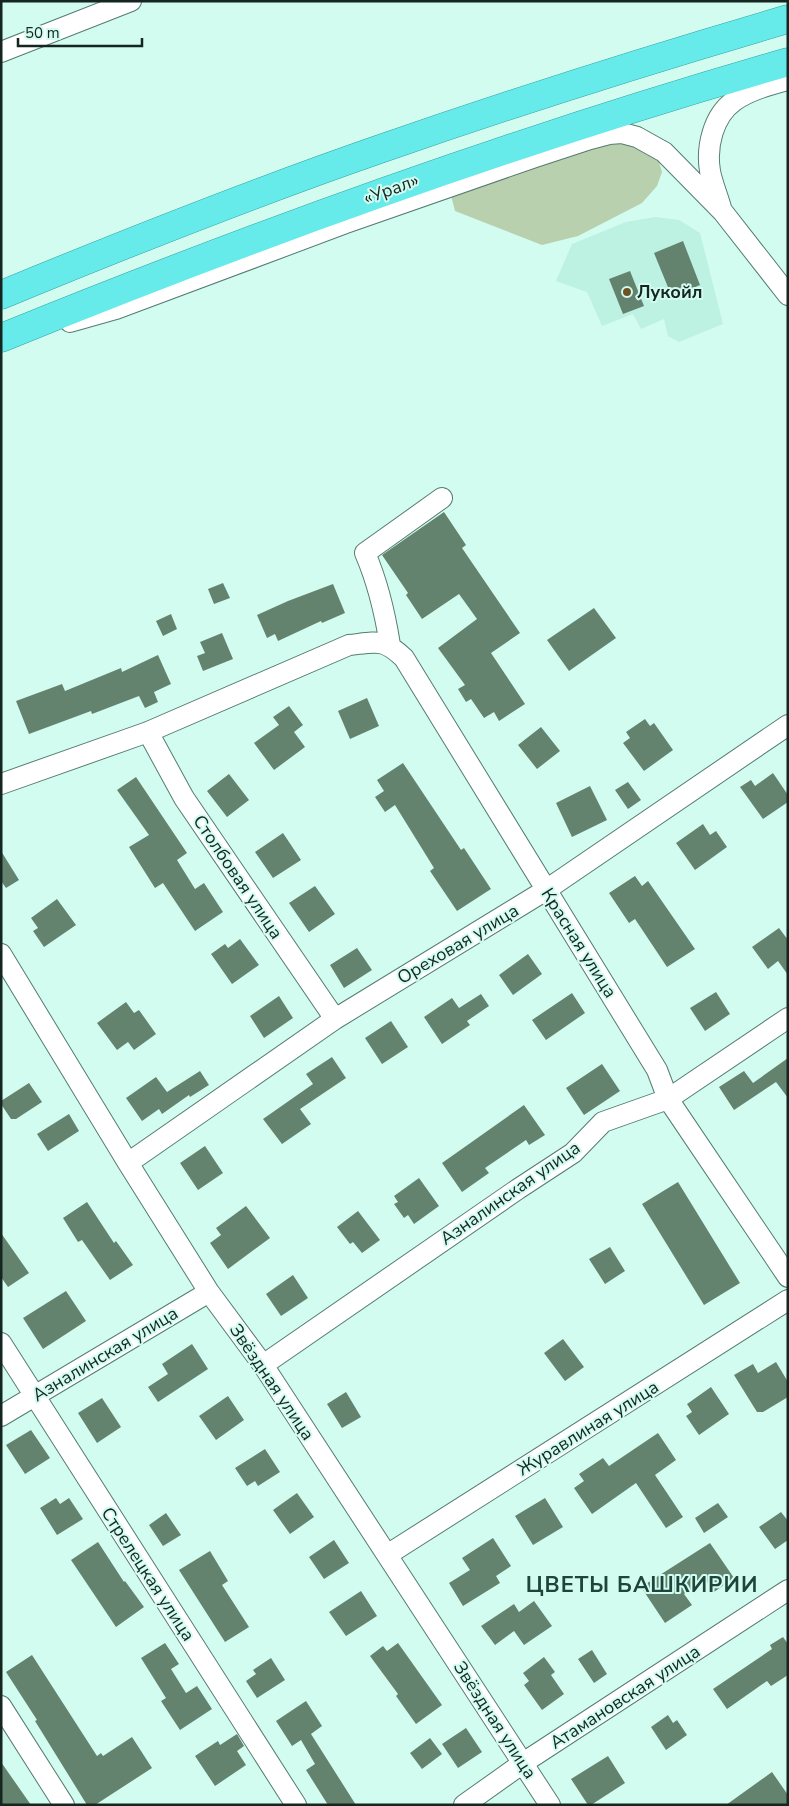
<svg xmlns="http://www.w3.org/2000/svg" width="789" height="1806" viewBox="0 0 789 1806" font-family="'Nunito Sans',sans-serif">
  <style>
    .built { fill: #bdf1e2 }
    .green { fill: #b9d0af }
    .building { fill: #64836f }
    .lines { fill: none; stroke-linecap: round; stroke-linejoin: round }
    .minor-casing { stroke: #557c71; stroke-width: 22 }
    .trunk-casing { stroke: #30a2a0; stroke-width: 29 }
    .minor { stroke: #fff; stroke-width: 20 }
    .trunk { stroke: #66eaea; stroke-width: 28 }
    .poi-dot { fill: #6d5224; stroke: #d2fcf0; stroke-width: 2 }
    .labels { text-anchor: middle; stroke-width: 4; stroke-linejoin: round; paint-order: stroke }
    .street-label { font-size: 18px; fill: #152520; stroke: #d2fcf0 }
    .poi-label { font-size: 18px; font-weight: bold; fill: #152520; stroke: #d2fcf0; text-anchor: start }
    .district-label { font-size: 22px; font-weight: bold; letter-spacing: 1px; fill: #1e443b; stroke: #d2fcf0 }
  </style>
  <rect width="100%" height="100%" fill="#d2fcf0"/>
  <!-- built -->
  <path class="built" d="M655 217 679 220 700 233 723 324 679 342 668 336 664 319 641 329 633 314 602 326 587 292 556 281 572 244 626 222Z"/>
  <!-- green -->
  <path class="green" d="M617 140 646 151 659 162 662 172 657 186 642 203 578 236 542 245 455 211 451 195Z"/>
  <!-- building -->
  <path class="building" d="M683 241 700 285 672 297 654 253Z
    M630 271 644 306 623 314 609 279Z
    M444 512 466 545 462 548 520 633 491 653 525 704 499 721 494 712 484 718 471 699 466 702 458 689 465 685 438 648 477 619 459 594 422 619 406 595 408 593 382 555Z
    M223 583 230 598 214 604 208 589Z
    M333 584 345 613 322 623 321 621 278 641 275 634 267 638 257 615 288 601Z
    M594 608 616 638 569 671 547 640Z
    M171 614 177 629 163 636 156 621Z
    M222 633 233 659 203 671 197 656 205 653 200 642Z
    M158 655 171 684 154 692 158 702 145 708 139 696 92 714 91 711 29 734 16 701 62 684 65 691 121 668 122 672Z
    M367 698 379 726 350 739 338 711Z
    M289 706 303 725 294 732 305 747 274 770 254 743 279 725 273 717Z
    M645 719 650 726 654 723 673 750 644 771 623 743 630 738 626 732Z
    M541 727 560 751 537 769 518 745Z
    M403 763 461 850 464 848 491 889 457 911 430 871 434 868 395 805 385 812 375 797 384 791 377 780Z
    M773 773 788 795V802L763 819 740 787 751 780 755 786Z
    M229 774 249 800 227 817 207 791Z
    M136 777 187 853 177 860 195 889 204 883 223 912 195 931 163 883 155 888 129 847 149 835 117 790Z
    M628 782 641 800 628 809 615 790Z
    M590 786 607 820 572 837 556 803Z
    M703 824 710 835 716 831 727 847 695 870 676 843Z
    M283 833 301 860 273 878 255 852Z
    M1 851 19 880 6 888 1 881Z
    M635 876 642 886 648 881 695 949 667 967 635 919 629 923 609 893Z
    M315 886 335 914 309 932 289 903Z
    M57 899 76 925 44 947 33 931 38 928 31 918Z
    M779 928 788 940V975L778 961 768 969 752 947Z
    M240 939 259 965 232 984 211 954 225 944 228 948Z
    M357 948 372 970 344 988 330 965Z
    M528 954 542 974 513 995 499 975Z
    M716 992 730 1014 705 1031 690 1008Z
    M572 993 585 1013 546 1040 532 1020Z
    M481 994 489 1006 467 1021 470 1025 442 1044 424 1017 452 998 459 1008Z
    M279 996 293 1018 264 1038 250 1016Z
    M126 1002 134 1013 139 1010 156 1034 134 1050 128 1042 117 1050 97 1023Z
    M391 1021 408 1047 382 1064 365 1038Z
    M332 1057 346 1078 300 1109 311 1124 282 1144 263 1119 313 1084 306 1074Z
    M788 1058V1098L776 1082 734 1110 719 1087 744 1071 753 1083Z
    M602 1064 620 1091 584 1115 566 1088Z
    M200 1071 209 1085 190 1097 189 1095 162 1114 159 1109 142 1121 126 1098 156 1077 167 1092Z
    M29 1083 42 1102 16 1119H11L1 1104V1101Z
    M524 1105 545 1135 529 1145 526 1140 485 1168 489 1173 462 1192 442 1163Z
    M69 1114 79 1131 48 1151 37 1134Z
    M205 1146 223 1173 198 1190 180 1163Z
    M419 1178 439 1206 414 1224 408 1215 404 1218 394 1204 398 1202 394 1196Z
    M678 1182 740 1283 704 1305 642 1204Z
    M87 1202 114 1243 116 1241 133 1265 110 1280 82 1240 78 1242 63 1218Z
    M246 1206 270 1238 228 1269 210 1243 221 1235 216 1228Z
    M358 1211 380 1240 362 1253 353 1242 350 1244 337 1227Z
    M1 1233 29 1273 8 1287 1 1277Z
    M610 1247 625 1271 605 1284 589 1259Z
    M293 1275 308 1298 281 1316 266 1294Z
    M66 1291 86 1321 43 1349 23 1318Z
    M563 1339 584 1367 565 1381 544 1353Z
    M192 1344 208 1369 158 1402 148 1387 168 1374 162 1364Z
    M776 1362 788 1382V1397L763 1412H757L734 1375 753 1364 758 1373Z
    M711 1387 729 1414 699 1435 686 1416 692 1412 687 1404Z
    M346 1392 361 1417 342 1428 327 1404Z
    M228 1396 244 1420 216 1440 199 1416Z
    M102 1398 121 1427 97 1443 78 1413Z
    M31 1430 50 1458 25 1474 6 1445Z
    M658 1433 676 1460 655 1475 683 1517 666 1528 636 1483 592 1514 574 1488 584 1481 579 1474 603 1458 609 1466Z
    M265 1449 280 1472 258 1486 255 1481 247 1486 235 1468Z
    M297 1493 314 1517 290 1534 273 1510Z
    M56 1498 60 1504 69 1498 83 1519 57 1535 40 1508Z
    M545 1498 563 1527 533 1545 515 1516Z
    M718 1503 728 1517 704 1533 695 1518Z
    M781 1512 788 1521V1540L775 1549 759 1527Z
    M166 1513 181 1535 163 1546 149 1525Z
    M493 1538 511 1566 496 1576 500 1583 463 1606 449 1583 470 1570 462 1558Z
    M334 1540 349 1563 324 1579 309 1557Z
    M98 1542 124 1582 125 1581 144 1607 116 1627 71 1560Z
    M710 1543 734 1578 714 1592 705 1579 684 1594 692 1605 665 1623 641 1587Z
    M210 1551 228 1581 222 1585 249 1627 225 1642 179 1570Z
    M361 1591 377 1616 346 1636 329 1612Z
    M534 1601 552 1626 524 1645 514 1631 495 1645 481 1626 514 1604 519 1612Z
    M783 1637 788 1644V1675L771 1686 767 1681 727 1709 713 1689 772 1649 770 1645Z
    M165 1643 179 1664 171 1669 186 1693 197 1686 212 1709 180 1730 161 1701 166 1698 141 1658Z
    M398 1643 442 1705 416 1724 396 1696 398 1694 370 1656 383 1646 387 1651Z
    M592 1650 607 1674 594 1683 578 1659Z
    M32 1655 97 1756 101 1753 103 1756 132 1737 152 1768 95 1805H87L35 1721 37 1720 6 1672Z
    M544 1657 555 1672 551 1675 564 1694 542 1710 524 1685 529 1681 523 1673Z
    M271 1658 285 1680 257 1698 246 1681 256 1674 253 1670Z
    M306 1701 322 1726 311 1734 356 1805H328L306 1770 315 1764 301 1740 292 1746 276 1721Z
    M668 1715 673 1723 677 1720 687 1735 666 1750 651 1727Z
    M466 1728 482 1752 458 1768 442 1744Z
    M237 1734 244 1746 237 1751 246 1765 215 1786 195 1756 218 1741 220 1745Z
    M430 1738 442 1754 422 1769 410 1753Z
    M608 1756 625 1783 591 1805H588L571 1779Z
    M1 1762 31 1805H1Z
    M772 1772 788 1795V1805H726Z"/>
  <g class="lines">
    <!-- minor casing -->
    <g class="minor-casing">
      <path id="minor" d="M1 52 131 1
        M721 208C718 196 712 183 710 171 706 147 713 116 734 101 750 90 769 85 788 80
        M70 322 116 309 346 223 535 157 590 139 609 134 622 133 637 137 664 152 723 212 788 295
        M390 645C385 613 378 583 365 553L442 498
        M148 732 184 798 335 1019
        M1 784 148 732 349 645C377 642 383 638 404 658L657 1070 668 1099 788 1277
        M1 954 128 1163 209 1292 263 1365 550 1805
        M128 1163 335 1019 546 890 788 725
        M1 1343 296 1805
        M263 1365 518 1189 573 1153 603 1122 668 1099 788 1018
        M1 1416 209 1292
        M387 1555 788 1300
        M1 1706 64 1805
        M464 1805 523 1763 788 1590"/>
    </g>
    <!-- trunk casing -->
    <g class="trunk-casing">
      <path id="trunk" d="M1 295C127 243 253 193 380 149 515 102 651 59 788 19
        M1 338C259 233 520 139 788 62"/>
    </g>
    <!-- minor -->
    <use href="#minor" class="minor"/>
    <!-- trunk -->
    <use href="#trunk" class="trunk"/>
  </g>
  <!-- markers -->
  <circle class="poi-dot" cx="627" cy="292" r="5"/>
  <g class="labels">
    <!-- street labels -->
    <g class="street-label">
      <text transform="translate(391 189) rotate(-20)" y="6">«Урал»</text>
      <text transform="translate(238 877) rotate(56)" y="6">Столбовая улица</text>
      <text transform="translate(579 943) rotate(58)" y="6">Красная улица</text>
      <text transform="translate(458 944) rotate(-31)" y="6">Ореховая улица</text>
      <text transform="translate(510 1193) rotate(-35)" y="6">Азналинская улица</text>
      <text transform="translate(105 1354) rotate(-31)" y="6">Азналинская улица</text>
      <text transform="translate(272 1382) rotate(56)" y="6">Звёздная улица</text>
      <text transform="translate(588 1428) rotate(-32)" y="6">Журавлиная улица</text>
      <text transform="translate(148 1574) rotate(57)" y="6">Стрелецкая улица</text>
      <text transform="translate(625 1697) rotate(-33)" y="6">Атамановская улица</text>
      <text transform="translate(495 1720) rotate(57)" y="6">Звёздная улица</text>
    </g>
    <!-- poi labels -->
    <g class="poi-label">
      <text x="637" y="298">Лукойл</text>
    </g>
    <!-- district labels -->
    <g class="district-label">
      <text x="642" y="1592">ЦВЕТЫ БАШКИРИИ</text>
    </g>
  </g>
  <!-- border -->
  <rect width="789" height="1806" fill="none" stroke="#152520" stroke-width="5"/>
  <!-- scale -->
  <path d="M18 38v8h124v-8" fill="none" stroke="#152520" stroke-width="2.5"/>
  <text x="25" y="38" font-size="15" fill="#152520" stroke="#d2fcf0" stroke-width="4" paint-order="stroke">50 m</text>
</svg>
